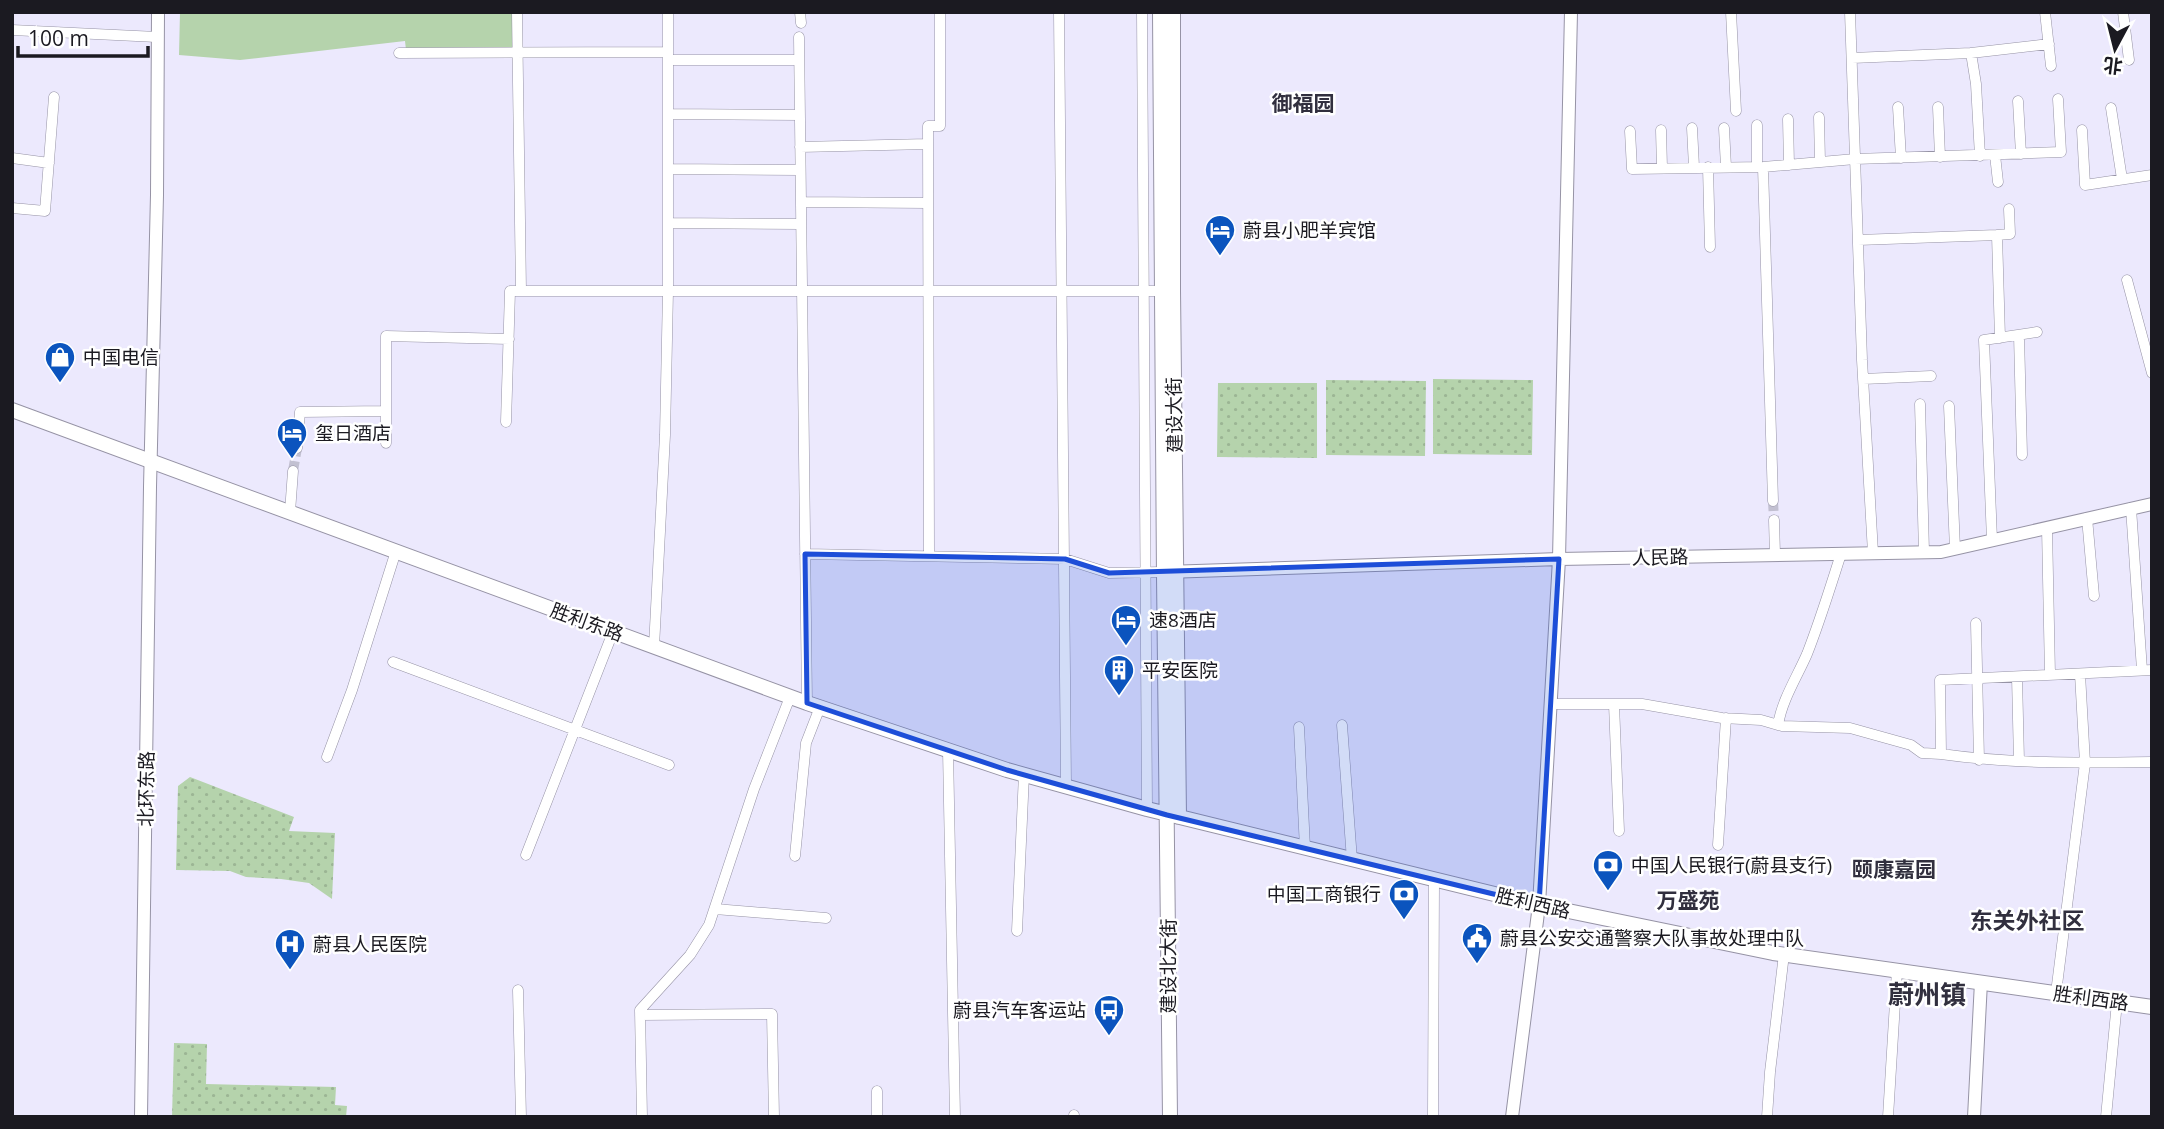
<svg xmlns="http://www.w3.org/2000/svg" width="2164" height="1129" viewBox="0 0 2164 1129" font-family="'Open Sans','Noto Sans SC',sans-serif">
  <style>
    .green { fill: #b5d3ac }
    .park { fill: url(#park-dots) }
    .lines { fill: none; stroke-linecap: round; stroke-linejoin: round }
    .minor-tunnel { stroke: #c2c0d1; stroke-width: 10; stroke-dasharray: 10 5; stroke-linecap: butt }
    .minor-casing { stroke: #9693a5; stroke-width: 11 }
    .tertiary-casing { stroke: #9693a5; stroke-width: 14 }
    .secondary-casing { stroke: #9693a5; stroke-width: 16 }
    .minor { stroke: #fff; stroke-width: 10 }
    .tertiary { stroke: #fff; stroke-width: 12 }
    .secondary { stroke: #fff; stroke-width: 14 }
    .marked { fill: #1d4ed8; fill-opacity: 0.2; stroke: #1d4ed8; stroke-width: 5; stroke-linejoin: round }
    .labels { text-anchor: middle; stroke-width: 5; stroke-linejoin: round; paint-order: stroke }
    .poi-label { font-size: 19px; fill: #1b1a21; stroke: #fff; text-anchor: start }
    .street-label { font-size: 19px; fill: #1b1a21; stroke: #fff }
    .neighbourhood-label { font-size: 21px; font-weight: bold; fill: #312f3e; stroke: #fff }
    .quarter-label { font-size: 23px; font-weight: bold; fill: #312f3e; stroke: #fff }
    .district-label { font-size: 26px; font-weight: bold; fill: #312f3e; stroke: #fff }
  </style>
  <defs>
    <pattern id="park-dots" width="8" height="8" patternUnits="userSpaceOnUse" patternTransform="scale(1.75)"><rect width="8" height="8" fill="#b5d3ac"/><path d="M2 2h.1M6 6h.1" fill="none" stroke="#9bb594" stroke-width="1.8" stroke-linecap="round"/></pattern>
  </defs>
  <rect width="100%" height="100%" fill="#ece9fd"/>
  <!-- green -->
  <path class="green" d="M180 12H512L513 49 406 50 405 41 240 60 179 55Z"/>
  <!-- park -->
  <path class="park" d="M1433 379 1533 380 1532 455 1433 454Z
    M1326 380 1426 381 1425 456 1326 455Z
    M1218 383H1317V458L1217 457Z
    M190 777 294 817 289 831 335 833 332 899 309 883 281 879 246 877 230 871 176 870 178 786Z
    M174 1043 207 1044 206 1084 336 1087 335 1105 347 1106 346 1117H172Z"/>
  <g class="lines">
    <!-- minor-tunnel -->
    <path class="minor-tunnel" d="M293 471 297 448
      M1773 501 1774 520"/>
    <!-- minor casing -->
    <g class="minor-casing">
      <path id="minor" d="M517 12 521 291
        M800 12 801 23
        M1059 12 1066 786
        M1142 12 1147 809
        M1731 12 1736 111
        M1850 12 1862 360 1873 553
        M2045 12 2051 66
        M2123 12 2129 60
        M12 30 157 37
        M799 37 807 703
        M399 53 668 52
        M1971 53 1976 84 1980 156
        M1852 58 1971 53 2049 44
        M668 60H799
        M2018 101 2021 154
        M1898 107 1901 158
        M1938 107 1940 157
        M2111 108 2122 179
        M668 114 800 115
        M1819 117 1820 162
        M1788 119 1789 165
        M1757 125V167
        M1692 128 1694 167
        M1724 128 1726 167
        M1661 130 1662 168
        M2082 130 2085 185 2152 175
        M1630 131 1632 169 1763 167 1855 159 2061 152 2058 99
        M800 147 928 144
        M1995 155 1998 182
        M12 158 49 163
        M1708 167 1710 247
        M1763 167 1773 501
        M668 169 800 170
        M801 202 928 203
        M12 208 45 211 54 97
        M668 223 801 224
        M1858 240 1997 235
        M2127 280 2152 373
        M2019 335 2022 455
        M2000 338 1997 235 2010 234 2009 209
        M1863 379 1931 376
        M1920 404 1924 552
        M1949 406 1955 549
        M506 422 510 291H1165
        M386 443V336L509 339
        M297 448 300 412 386 411
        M2131 508 2142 670
        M290 512 293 471
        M2087 518 2094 596
        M1774 520 1775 555
        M2047 528 2050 675
        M1992 540 1984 340 2037 332
        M805 554 1065 559 1109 573 1162 572
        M929 556 928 126H940V12
        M1976 623 1979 760
        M654 647 665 435 668 291V12
        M393 662 669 765
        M2017 677 2019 761
        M1551 704H1642L1722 718 1761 720 1782 726 1850 728 1911 745 1922 753 1941 754 1940 680 2152 670
        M1614 704 1619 831
        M1342 725 1352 860
        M1778 725C1782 700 1797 677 1807 654 1820 621 1830 588 1841 554
        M1299 727 1305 848
        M948 750 955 1117
        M1941 754C2011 764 2081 763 2152 762
        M327 757 352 690 396 551
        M1718 845 1726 718
        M526 855 613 632
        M795 856 806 743 820 707
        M715 909 826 918
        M1017 931 1024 774
        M518 990 521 1117
        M2056 993 2085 763 2080 674
        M640 1015 772 1014 774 1117
        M877 1091V1117
        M642 1117 640 1010 690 955 709 925 754 789 790 697
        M1074 1117V1115
        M1433 1117 1434 880
        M1767 1117 1770 1072 1784 954
        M1888 1117 1897 970
        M2106 1117 2117 1002"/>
    </g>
    <!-- tertiary casing -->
    <g class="tertiary-casing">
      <path id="tertiary" d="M1166 572 1559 559 1941 552 2152 504
        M141 1117 150 487 157 195 158 12
        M1512 1117 1539 905 1559 559 1571 12
        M1974 1117 1981 982"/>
    </g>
    <!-- secondary casing -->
    <g class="secondary-casing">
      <path id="secondary" d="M1160 12C1160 380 1167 749 1170 1117
        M1173 12V291L1179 817
        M12 410 807 703 1007 770 1147 809 1539 905 1773 953 2152 1007"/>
    </g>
    <!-- minor -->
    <use href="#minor" class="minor"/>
    <!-- tertiary -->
    <use href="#tertiary" class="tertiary"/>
    <!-- secondary -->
    <use href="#secondary" class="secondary"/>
  </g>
  <!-- marked area -->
  <path class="marked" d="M805 554 1065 559 1109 573 1559 559 1539 905 1167 815 1007 770 807 703Z"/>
  <!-- icons -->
  <defs>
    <g id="hotel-pin" transform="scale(1.575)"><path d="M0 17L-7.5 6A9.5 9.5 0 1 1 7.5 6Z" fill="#0b54be" stroke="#fff"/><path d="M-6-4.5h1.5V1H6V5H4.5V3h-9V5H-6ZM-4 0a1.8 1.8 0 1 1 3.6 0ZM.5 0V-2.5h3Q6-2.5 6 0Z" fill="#fff"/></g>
    <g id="shop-pin" transform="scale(1.575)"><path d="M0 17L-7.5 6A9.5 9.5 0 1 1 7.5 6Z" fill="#0b54be" stroke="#fff"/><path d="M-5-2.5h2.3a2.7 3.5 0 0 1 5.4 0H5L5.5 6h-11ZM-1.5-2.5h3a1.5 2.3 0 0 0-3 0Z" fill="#fff"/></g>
    <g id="building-pin" transform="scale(1.575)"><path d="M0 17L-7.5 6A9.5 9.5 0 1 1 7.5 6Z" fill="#0b54be" stroke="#fff"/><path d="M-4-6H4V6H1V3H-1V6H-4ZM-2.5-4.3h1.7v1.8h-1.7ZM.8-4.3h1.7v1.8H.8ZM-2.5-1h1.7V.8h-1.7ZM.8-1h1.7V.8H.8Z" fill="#fff"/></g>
    <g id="bank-pin" transform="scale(1.575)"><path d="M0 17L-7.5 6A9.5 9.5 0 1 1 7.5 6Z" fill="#0b54be" stroke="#fff"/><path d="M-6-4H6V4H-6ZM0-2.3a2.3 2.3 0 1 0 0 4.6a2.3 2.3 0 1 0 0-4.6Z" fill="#fff"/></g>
    <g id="civic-pin" transform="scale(1.575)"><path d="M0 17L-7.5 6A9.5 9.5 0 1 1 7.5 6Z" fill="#0b54be" stroke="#fff"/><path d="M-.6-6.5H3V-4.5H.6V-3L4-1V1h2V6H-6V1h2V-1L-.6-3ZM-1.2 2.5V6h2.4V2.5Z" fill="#fff"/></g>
    <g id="hospital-pin" transform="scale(1.575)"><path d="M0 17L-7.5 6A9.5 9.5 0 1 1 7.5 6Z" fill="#0b54be" stroke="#fff"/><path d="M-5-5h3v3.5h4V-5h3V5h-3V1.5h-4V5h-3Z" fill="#fff"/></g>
    <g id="bus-pin" transform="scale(1.575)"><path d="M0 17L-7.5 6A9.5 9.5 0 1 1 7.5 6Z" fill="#0b54be" stroke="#fff"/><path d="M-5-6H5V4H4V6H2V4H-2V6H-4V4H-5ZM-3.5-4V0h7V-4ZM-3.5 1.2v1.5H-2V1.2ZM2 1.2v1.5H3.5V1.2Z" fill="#fff"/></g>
  </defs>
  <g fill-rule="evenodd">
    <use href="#hotel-pin" x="1220" y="230"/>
    <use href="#shop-pin" x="60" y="357"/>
    <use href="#hotel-pin" x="292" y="433"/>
    <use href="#hotel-pin" x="1126" y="620"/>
    <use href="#building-pin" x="1119" y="670"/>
    <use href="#bank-pin" x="1608" y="865"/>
    <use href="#bank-pin" x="1404" y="894"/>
    <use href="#civic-pin" x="1477" y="938"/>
    <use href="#hospital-pin" x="290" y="944"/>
    <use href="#bus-pin" x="1109" y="1010"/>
  </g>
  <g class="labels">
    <!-- poi labels -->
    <g class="poi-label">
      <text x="1243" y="237">蔚县小肥羊宾馆</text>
      <text x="83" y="364">中国电信</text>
      <text x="315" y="440">玺日酒店</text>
      <text x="1149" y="627">速8酒店</text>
      <text x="1142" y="677">平安医院</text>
      <text x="1631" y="872">中国人民银行(蔚县支行)</text>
      <text x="1381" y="901" text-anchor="end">中国工商银行</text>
      <text x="1500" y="945">蔚县公安交通警察大队事故处理中队</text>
      <text x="313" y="951">蔚县人民医院</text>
      <text x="1086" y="1017" text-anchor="end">蔚县汽车客运站</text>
    </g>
    <!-- street labels -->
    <g class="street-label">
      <text transform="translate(1174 415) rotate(-91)" y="7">建设大街</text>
      <text transform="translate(1660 557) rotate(-1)" y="7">人民路</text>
      <text transform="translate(587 622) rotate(20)" y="7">胜利东路</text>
      <text transform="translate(146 789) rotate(-89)" y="7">北环东路</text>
      <text transform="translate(1533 903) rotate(13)" y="7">胜利西路</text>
      <text transform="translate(1168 966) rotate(-90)" y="7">建设北大街</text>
      <text transform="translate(2091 998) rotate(8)" y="7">胜利西路</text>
    </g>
    <!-- neighbourhood labels -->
    <g class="neighbourhood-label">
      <text x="1303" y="111">御福园</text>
      <text x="1894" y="877">颐康嘉园</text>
      <text x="1688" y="908">万盛苑</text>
    </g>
    <!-- quarter labels -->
    <g class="quarter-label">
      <text x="2027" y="929">东关外社区</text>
    </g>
    <!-- district labels -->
    <g class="district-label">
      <text x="1927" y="1004">蔚州镇</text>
    </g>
  </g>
  <!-- border -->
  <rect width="2164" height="1129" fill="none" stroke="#1b1a21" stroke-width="28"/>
  <!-- north arrow -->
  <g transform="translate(2115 49) rotate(187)" stroke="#ffffff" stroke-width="5" paint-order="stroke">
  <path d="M0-5L12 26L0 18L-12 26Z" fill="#1b1a21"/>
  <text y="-10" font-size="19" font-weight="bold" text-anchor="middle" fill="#1b1a21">北</text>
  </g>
  <!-- scale -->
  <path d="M18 46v10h130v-10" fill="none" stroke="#1b1a21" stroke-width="3.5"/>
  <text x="28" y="46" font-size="21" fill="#1b1a21" stroke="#ffffff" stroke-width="5" paint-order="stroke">100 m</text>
</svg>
